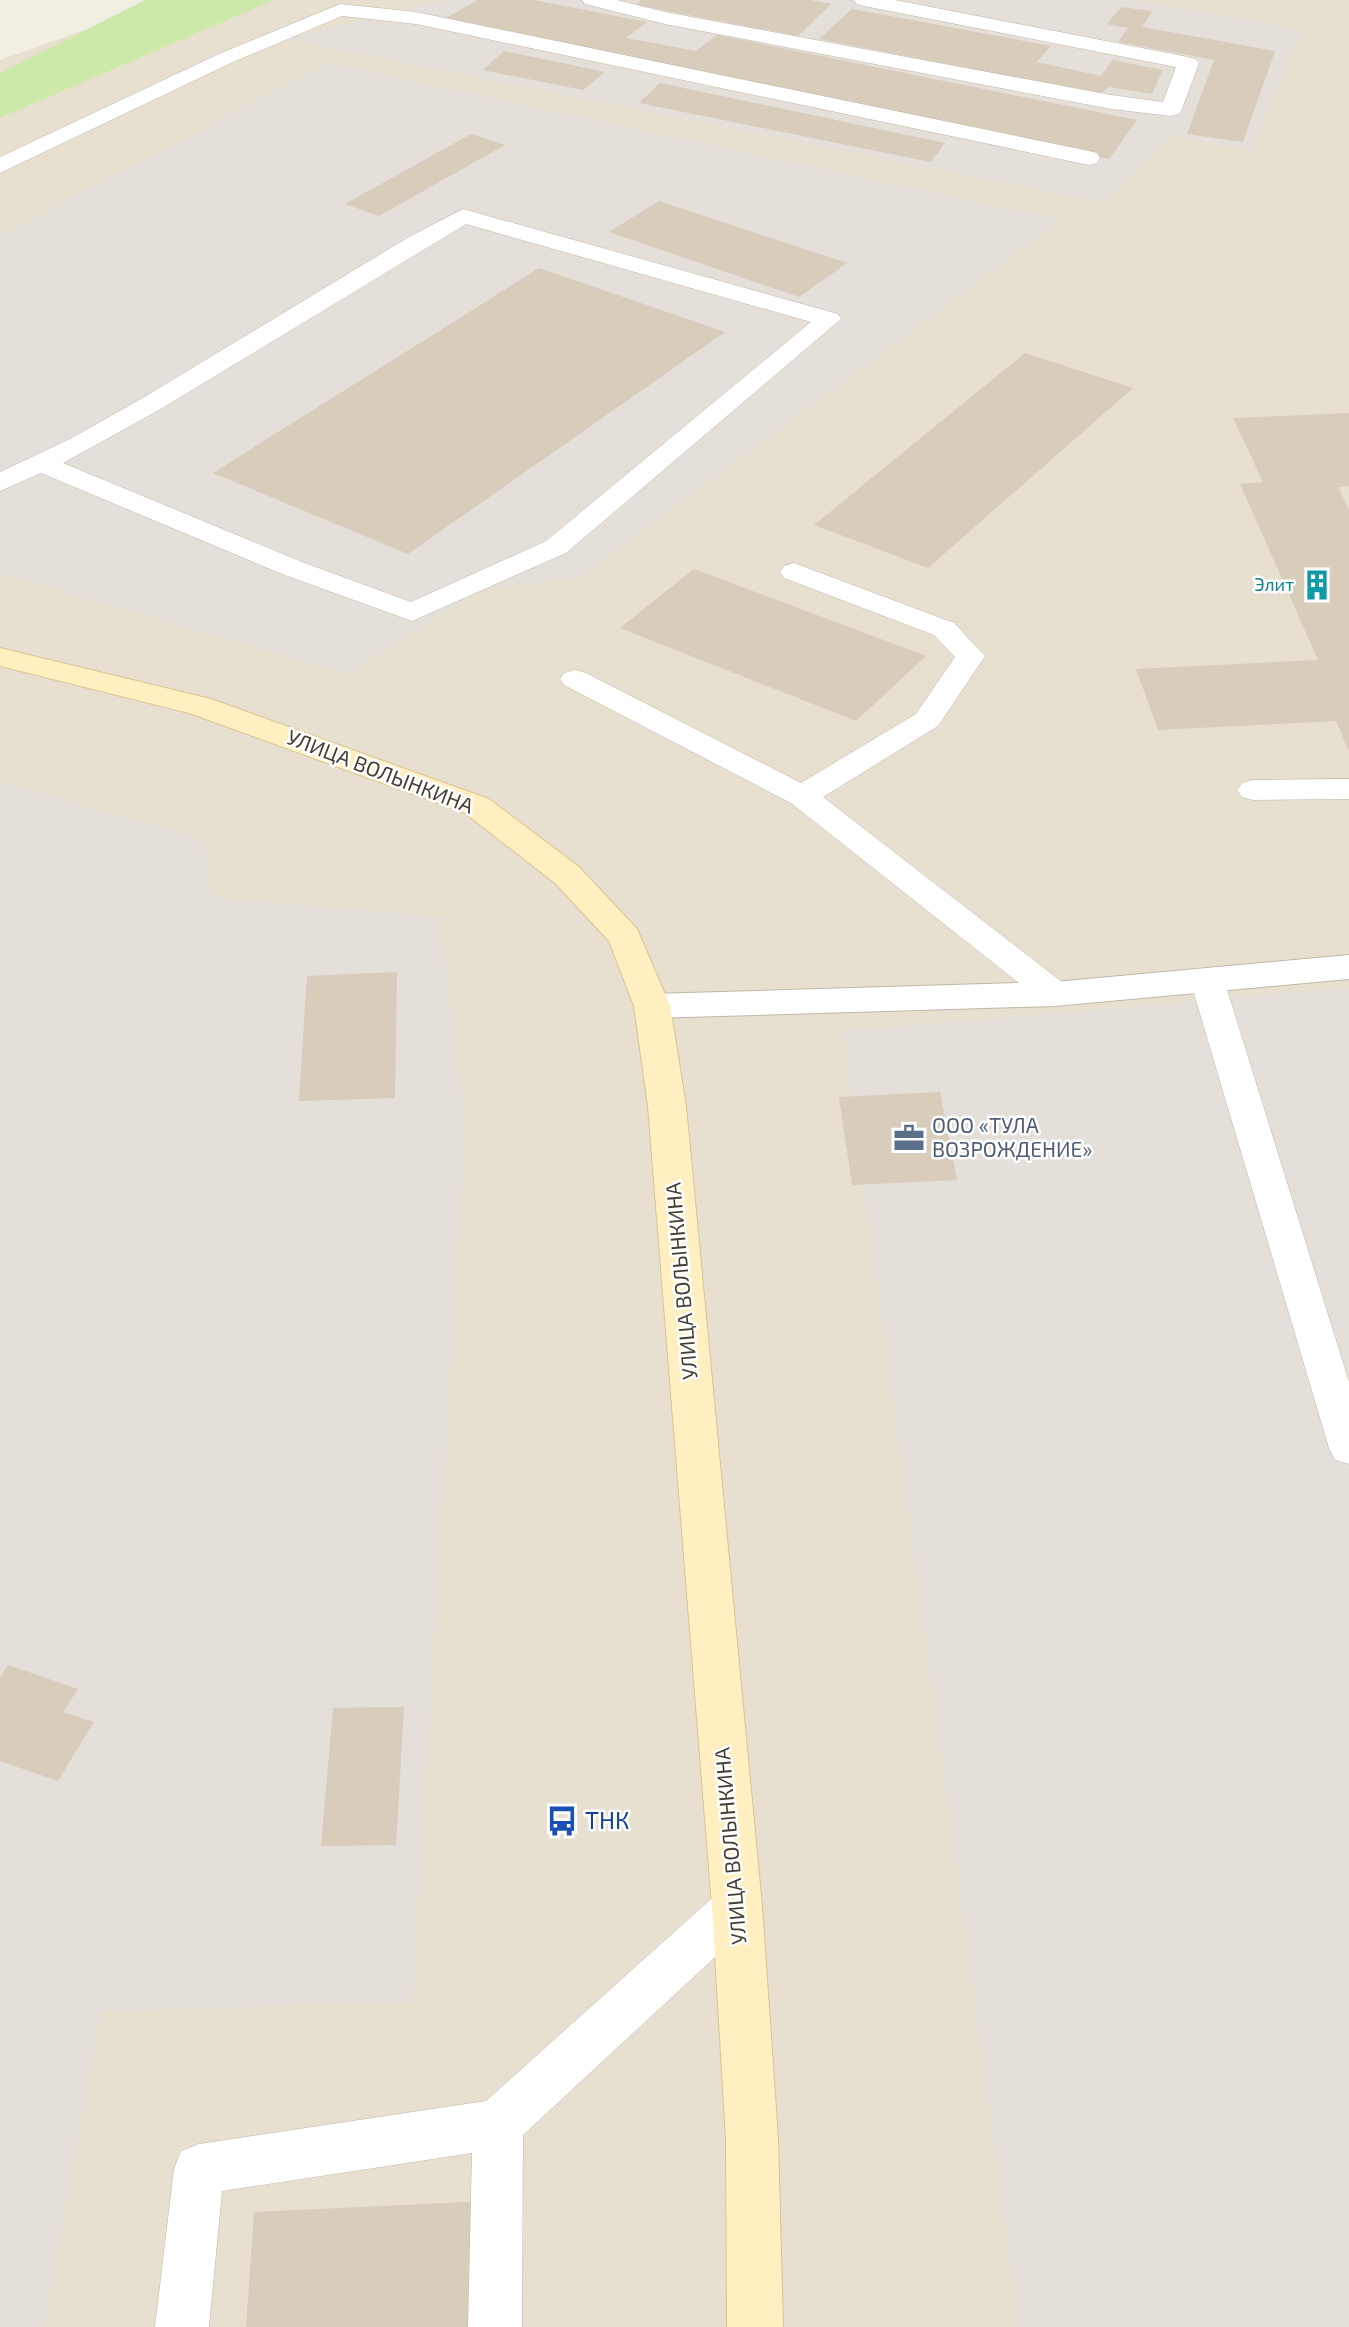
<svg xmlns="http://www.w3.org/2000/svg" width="1349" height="2327" viewBox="0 0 1349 2327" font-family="'Exo 2',sans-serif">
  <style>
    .residential { fill: #e7e0d1 }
    .industrial { fill: #e5dfd9 }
    .green { fill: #ceeaaa }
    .building { fill: #d8ccbb }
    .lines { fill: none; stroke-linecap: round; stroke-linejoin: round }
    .lane-casing { stroke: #c2b8a9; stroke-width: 1 }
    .street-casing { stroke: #c2b8a9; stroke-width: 2 }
    .secondary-casing { stroke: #d9c493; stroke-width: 2 }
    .lane { fill: #fff; fill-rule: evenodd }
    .street { fill: #fff; fill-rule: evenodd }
    .secondary { fill: #ffefc1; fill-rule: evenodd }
    .labels { text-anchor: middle; stroke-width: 5; stroke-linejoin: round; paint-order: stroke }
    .far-culture-label { font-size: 18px; fill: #0d838f; stroke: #fff; text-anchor: end }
    .street-label { font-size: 21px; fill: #453e33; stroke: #fff }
    .service-label { font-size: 21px; fill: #4e5e75; stroke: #fff; text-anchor: start }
    .near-transit-label { font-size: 24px; fill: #164399; stroke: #fff; text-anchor: start }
  </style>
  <rect width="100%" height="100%" fill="#f3eee4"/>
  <!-- residential -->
  <path class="residential" d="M169 0H1349V2327H0V60Z"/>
  <!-- industrial -->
  <path class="industrial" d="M447 0H1132L1302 29 1251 151 1171 135 1103 203 286 39Z
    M328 63 1061 220 580 577 477 591 348 674 0 573V236Z
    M0 782 204 840 211 897 439 917 465 1124 412 2002 101 2011 44 2327H0Z
    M1349 988V2327H1019L843 1031Z"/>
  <!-- green -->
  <path class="green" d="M145 0H274L0 118V73Z"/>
  <!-- building -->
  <path class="building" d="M478 0H533L647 22 626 38 696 51 717 35 1137 120 1109 159 444 19Z
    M641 0H810L831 4 798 36 636 5Z
    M1121 7 1153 11 1142 27 1275 51 1243 142 1187 134 1214 60 1118 42 1128 28 1107 24Z
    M852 9 1051 46 1037 62 1101 76 1113 60 1163 70 1152 94 1109 87 1099 94 819 39Z
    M504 51 605 72 583 90 483 70Z
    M660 83 945 143 931 162 639 103Z
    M471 134 505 145 379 216 345 204Z
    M659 201 847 263 799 297 609 232Z
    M539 268 725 332 408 554 213 473Z
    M1025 353 1133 388 928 568 814 525Z
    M1349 413V486L1338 487 1349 510V751L1336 721 1158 730 1136 669 1318 660 1240 484 1263 482 1233 418Z
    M694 569 926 656 856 721 620 628Z
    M397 972 395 1098 299 1101 307 976Z
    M940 1092 957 1180 852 1185 839 1097Z
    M8 1665 78 1689 63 1712 94 1722 58 1781 0 1761V1677Z
    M404 1707 396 1845 321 1846 333 1708Z
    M489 2201V2327H246L254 2212Z"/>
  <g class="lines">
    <!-- lane casing -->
    <g class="lane-casing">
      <path id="lane" d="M582 0H617L665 12 1111 95 1163 102 1176 67 864 6 857 4 854 0H895L1188 57 1195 59 1199 63 1182 109 1179 114 1171 116 1111 109 665 24 585 4Z
        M340 4 416 12 1089 151 1097 153 1100 158 1097 163 1089 165 416 24 342 16 233 62 0 173V157L219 54Z
        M463 209 838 314 841 319 566 553 412 621 282 574 41 473 0 491V472L70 439 141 399 409 237ZM466 224 811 322 546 541 411 602 302 562 63 463 159 410Z
        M794 563 954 623 985 656 938 726 823 797 1067 986 1072 994 1067 1002 1055 1006 1043 1002 791 803 564 685 560 679 564 673 575 670 586 673 801 783 916 714 955 657 934 635 784 578 780 572 784 566Z
        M1349 779V799L1253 800 1242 797 1237 790 1242 783 1253 780Z
        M1207 969 1219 972 1224 980 1349 1382V1464L1335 1460 1329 1448 1190 980 1195 972Z
        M737 1884 754 1891 761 1906 754 1921 523 2135 522 2327H468L472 2153 222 2191 209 2327H155L174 2169 181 2151 199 2144 486 2101 720 1891Z"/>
    </g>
    <!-- street casing -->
    <g class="street-casing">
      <path id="street" d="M1349 955V979L1055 1006 652 1018 639 1015 634 1006 639 997 652 994 1055 982Z"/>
    </g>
    <!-- secondary casing -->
    <g class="secondary-casing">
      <path id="secondary" d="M0 648 211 699 489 799 579 867 637 929 670 1006 686 1106 762 1906 778 2138 783 2327H727L726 2138 712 1906 648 1106 634 1006 609 941 555 883 465 813 189 713 0 666Z"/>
    </g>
    <!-- lane -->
    <use href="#lane" class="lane"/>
    <!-- street -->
    <use href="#street" class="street"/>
    <!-- secondary -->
    <use href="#secondary" class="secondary"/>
  </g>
  <!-- icons -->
  <defs>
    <g id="building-bare" transform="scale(2.415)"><path d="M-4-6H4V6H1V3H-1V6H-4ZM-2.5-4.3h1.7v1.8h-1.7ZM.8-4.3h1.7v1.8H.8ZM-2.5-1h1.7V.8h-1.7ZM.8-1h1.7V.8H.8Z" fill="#0f9aa8" stroke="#fff" stroke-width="2.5" paint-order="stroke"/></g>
    <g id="office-bare" transform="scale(2.415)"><path d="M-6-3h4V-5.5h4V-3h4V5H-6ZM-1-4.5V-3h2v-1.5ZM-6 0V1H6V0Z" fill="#5c6f8a" stroke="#fff" stroke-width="2.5" paint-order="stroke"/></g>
    <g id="bus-bare" transform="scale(2.415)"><path d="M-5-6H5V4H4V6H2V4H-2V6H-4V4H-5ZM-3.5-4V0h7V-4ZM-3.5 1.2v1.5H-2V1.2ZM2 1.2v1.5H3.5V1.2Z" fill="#1a4fb4" stroke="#fff" stroke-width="2.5" paint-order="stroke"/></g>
  </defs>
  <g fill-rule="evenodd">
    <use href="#building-bare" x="1317" y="585"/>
    <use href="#office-bare" x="909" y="1138"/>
    <use href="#bus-bare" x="562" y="1821"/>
  </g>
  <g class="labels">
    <!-- far-culture labels -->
    <g class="far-culture-label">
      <text x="1294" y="591">Элит</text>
    </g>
    <!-- street labels -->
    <g class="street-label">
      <text transform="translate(380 772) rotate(21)" y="7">УЛИЦА ВОЛЫНКИНА</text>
      <text transform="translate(682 1281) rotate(-95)" y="7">УЛИЦА ВОЛЫНКИНА</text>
      <text transform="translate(731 1846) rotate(-95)" y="7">УЛИЦА ВОЛЫНКИНА</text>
    </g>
    <!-- service labels -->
    <g class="service-label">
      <text x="932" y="1133">ООО «ТУЛА<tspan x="932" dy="24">ВОЗРОЖДЕНИЕ»</tspan></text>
    </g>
    <!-- near-transit labels -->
    <g class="near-transit-label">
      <text x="585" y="1829">ТНК</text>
    </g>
  </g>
</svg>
